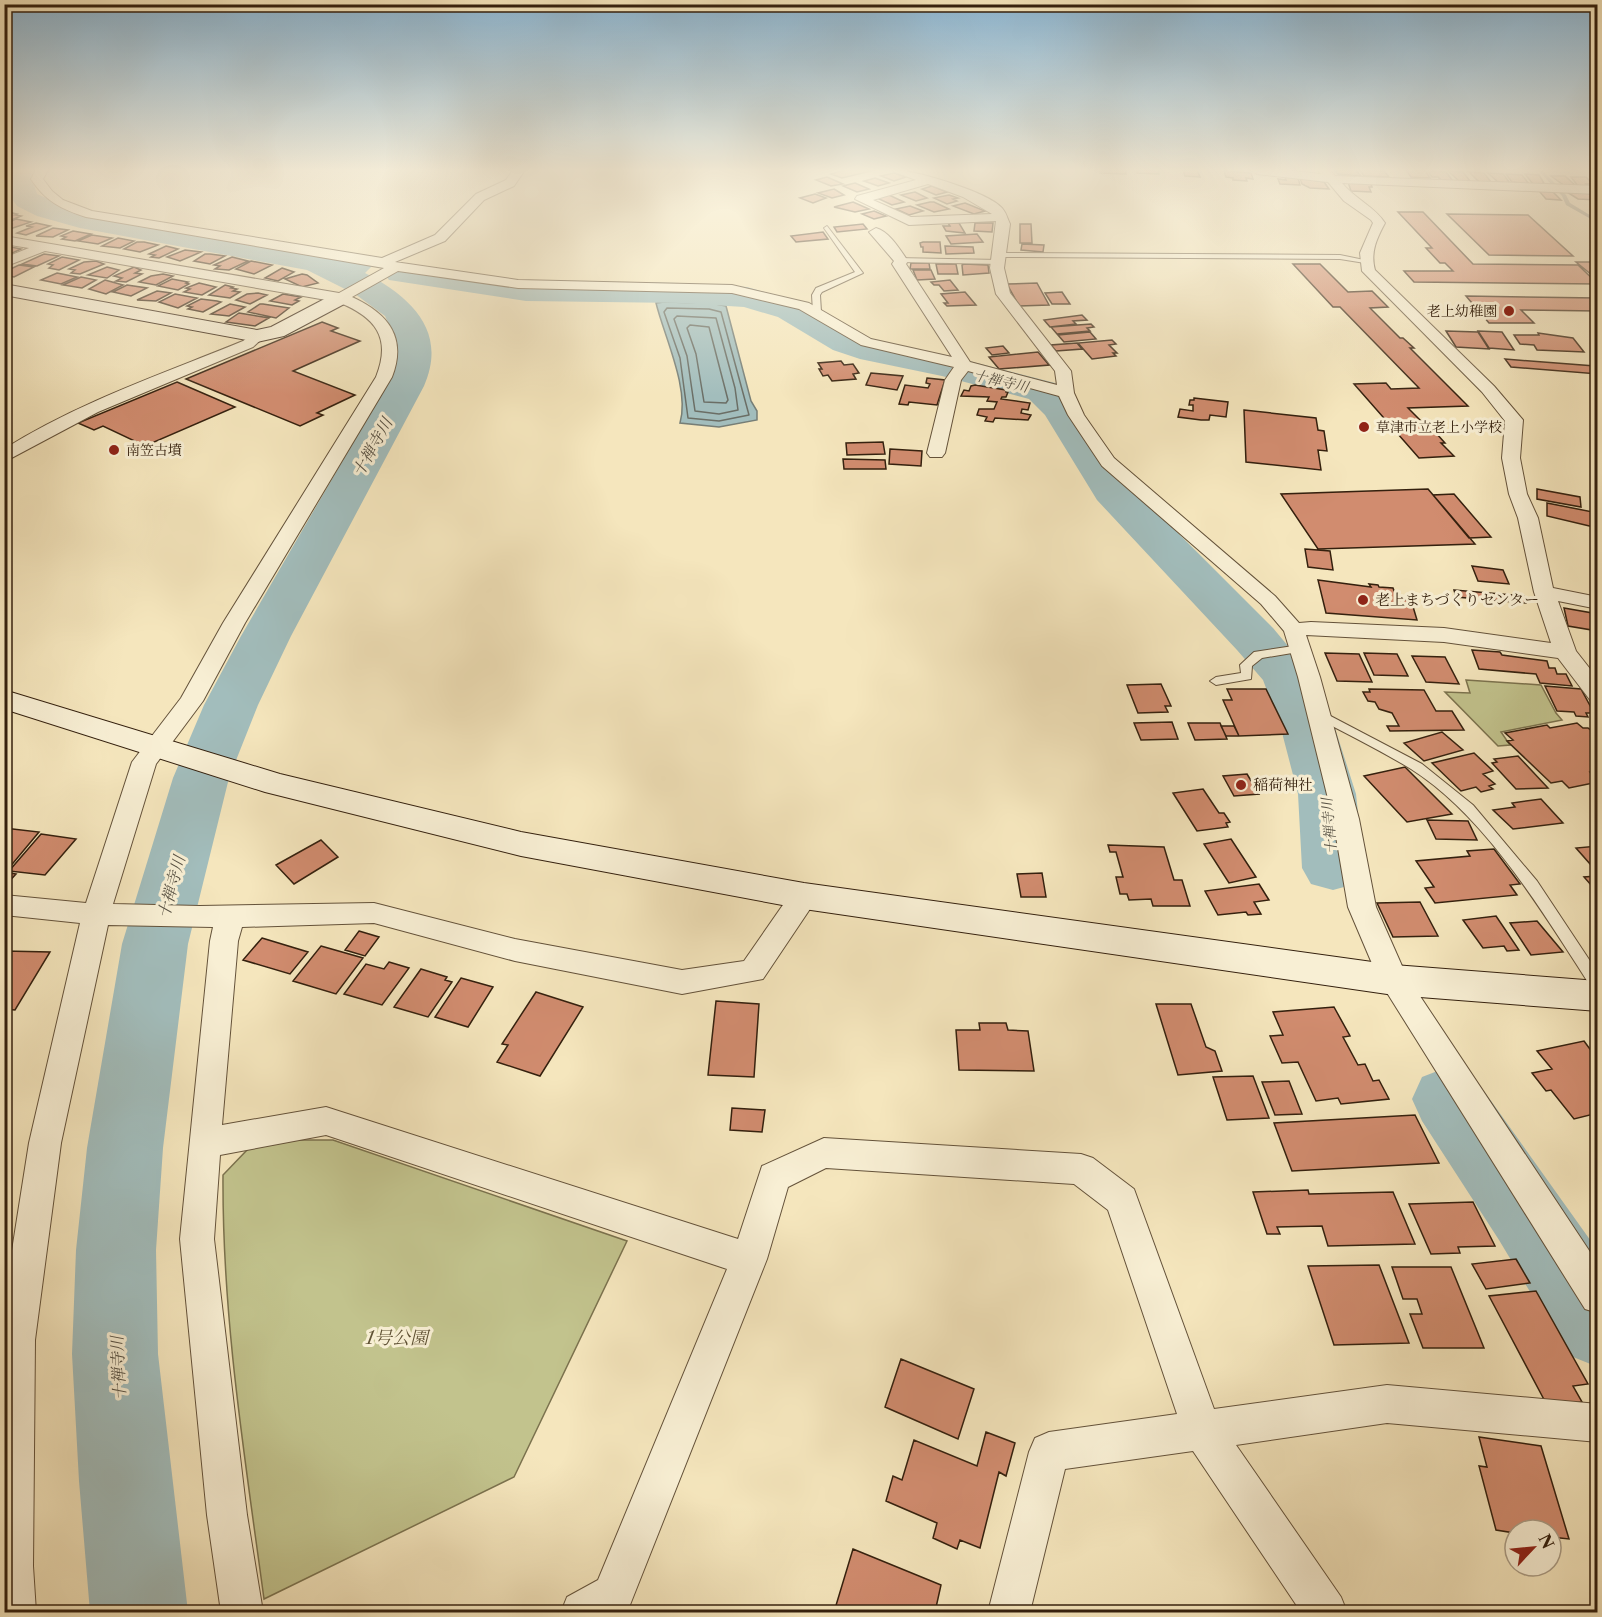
<svg xmlns="http://www.w3.org/2000/svg" width="1602" height="1617" viewBox="0 0 1602 1617" font-family="'Libre Caslon Text','Noto Serif JP',serif">
  <style>
    .green { fill: #c2c38d; stroke: #7b724e; stroke-width: 1.5 }
    .water { fill: #a2bdbc; stroke: #767e76; stroke-width: 1.5 }
    .lines { fill: none; stroke-linecap: round; stroke-linejoin: round }
    .shore { stroke: #6b6e65; stroke-width: 1.5 }
    .stream { fill: #767e76; fill-rule: evenodd }
    .river { fill: #a2bdbc; fill-rule: evenodd }
    .building { fill: #d18c6f; stroke: #34200e; stroke-width: 1.5 }
    .lane-casing { stroke: #64523a; stroke-width: 2 }
    .street-casing { stroke: #64523a; stroke-width: 2 }
    .secondary-casing { stroke: #34200e; stroke-width: 2 }
    .lane { fill: #f8efd4; fill-rule: evenodd }
    .street { fill: #f8efd4; fill-rule: evenodd }
    .secondary { fill: #f8efd4; fill-rule: evenodd }
    .poi-dot { fill: #8f2418; stroke: #f8efd4; stroke-width: 2 }
    .labels { text-anchor: middle; stroke-width: 6; stroke-linejoin: round; paint-order: stroke }
    .far-poi-label { font-size: 14px; fill: #34200e; stroke: #f8efd4; text-anchor: start }
    .far-water-label { font-size: 14px; font-style: italic; fill: #554f42; stroke: #f8efd4 }
    .poi-label { font-size: 15px; fill: #34200e; stroke: #f8efd4; text-anchor: start }
    .water-label { font-size: 16px; font-style: italic; fill: #554f42; stroke: #f8efd4 }
    .near-park-label { font-size: 18px; font-style: italic; fill: #5f5134; stroke: #f8efd4 }
  </style>
  <rect width="100%" height="100%" fill="#f5e6bd"/>
  <filter id="stains"><feTurbulence type="fractalNoise" baseFrequency=".00333" numOctaves="4"/><feColorMatrix values="0 0 0 0 .2 0 0 0 0 .09 0 0 0 0 .02 0 0 0 .5 -.17"/></filter>
  <radialGradient id="worn" r=".72"><stop offset=".6" stop-color="#630" stop-opacity="0"/><stop offset="1" stop-color="#630" stop-opacity=".3"/></radialGradient>
  <!-- green -->
  <path class="green" d="M1466 680 1541 685 1556 713 1562 720 1501 732 1510 745 1498 746 1445 692 1470 693Z
    M297 1140H333L627 1241 514 1477 264 1599C245 1458 222 1318 223 1175L248 1149Z"/>
  <!-- water -->
  <path class="water" d="M664 302 710 303 726 306 751 401 757 411V420L719 427 680 423C690 389 664 336 656 303Z"/>
  <g class="lines">
    <!-- shore -->
    <path class="shore" d="M667 308 709 309 721 312 749 415 719 421 688 418 680 358 664 312Z
      M677 316 716 318 735 388 738 410 719 414 695 411 687 356 674 319Z
      M690 325 709 327 728 400 726 403 704 402 696 354 687 328Z"/>
    <!-- stream -->
    <path class="stream" d="M1538 170H1542L1566 195 1570 203 1598 220V223L1566 205 1562 196Z"/>
    <!-- river -->
    <path class="river" d="M9 170H35L33 182 37 194 67 207 316 253 367 259 372 266 365 273C411 297 448 331 424 386L291 636 258 705 229 778 188 944 163 1148 156 1250 158 1354 188 1612H90L79 1481 72 1354 76 1250 87 1148 122 944 173 778 204 705 241 636 386 386 396 360V340L385 316 355 294 307 270 80 228 37 216 17 206 7 192 5 182Z
      M400 263 526 281 680 283 747 287 802 303 859 334 881 342 946 355 1055 383 1074 400 1128 483 1273 628 1313 676 1334 725 1356 794 1364 868 1355 884 1333 890 1311 884 1302 868 1298 794 1280 725 1263 680 1237 650 1097 500 1045 415 1029 399 942 376 860 359 833 350 778 317 744 307 680 303 526 301 389 280 384 273 389 266Z
      M1448 1067 1474 1077 1598 1251V1367L1568 1355 1499 1240 1422 1121 1412 1099 1422 1077Z"/>
  </g>
  <!-- building -->
  <path class="building" d="M846 170H875L842 178 831 174Z
    M1100 170H1126V174L1100 173Z
    M1136 170H1159V174L1137 173Z
    M1183 170H1197L1200 177 1185 176Z
    M1334 170H1355L1361 176 1338 174Z
    M1360 170 1384 171 1389 177 1364 176Z
    M1412 170H1425L1430 178 1411 177 1407 171 1413 172Z
    M1224 171 1251 173 1253 179 1246 178 1247 181 1233 180V178L1226 177Z
    M1428 171 1446 172 1453 181 1441 180 1438 177H1432Z
    M1448 171 1463 172 1470 181H1459Z
    M1469 172 1484 173 1491 182H1479Z
    M894 173 906 177 894 181 881 176Z
    M1488 173 1503 174 1510 183 1498 182Z
    M1506 174 1522 175 1529 184 1512 182Z
    M1525 174 1539 175 1545 185 1533 184Z
    M1551 176H1565L1576 186H1565Z
    M827 177 843 184 831 186 816 180Z
    M1285 177 1298 178 1300 185 1280 184 1278 179 1286 180Z
    M1571 177H1586L1593 184H1586L1589 187 1578 186Z
    M875 178 889 183 878 186 864 181Z
    M1300 178 1324 182 1329 189 1310 188 1302 184Z
    M1348 182 1371 184 1372 187H1369L1371 192 1351 191Z
    M855 183 869 189 857 192 843 186Z
    M932 186 947 192 936 195 922 189Z
    M834 189 844 195 832 198 818 193Z
    M1539 191 1553 192 1561 200 1546 199Z
    M915 192 927 198 916 201 901 195Z
    M1567 192 1598 194V200L1578 199Z
    M815 194 826 198 813 203 800 198Z
    M889 195 904 202 892 205 877 198Z
    M949 195 958 198 953 199 957 201 947 204 934 198Z
    M853 202 869 209 855 212 834 207Z
    M930 202H934L949 209 934 212 917 205Z
    M965 203 985 211 974 214 953 206Z
    M910 206 923 211 909 215 896 209Z
    M874 211 886 216 874 219 862 214Z
    M8 212 17 214 15 215 21 216 4 223V214Z
    M1398 212H1423L1473 264 1578 265 1598 284 1414 282 1404 271H1453L1445 263H1440L1426 248H1432Z
    M1447 214 1528 215 1573 256 1489 255Z
    M16 219 31 222 4 231V226L11 224 7 223Z
    M36 223 50 226 26 235 17 233 32 227 26 226Z
    M948 223H959L965 233 946 231 943 226H950Z
    M975 223H993L992 232 974 231Z
    M863 224 867 229 837 232 834 227Z
    M1020 224H1031L1032 243H1020Z
    M53 228 68 230 53 237 36 236Z
    M73 231 91 234 75 241 62 239 66 237 61 236Z
    M823 232 828 239 796 242 791 236Z
    M977 234 983 242 951 244 946 236Z
    M92 235 112 238 98 244 78 241Z
    M118 238 134 241 120 248 102 246Z
    M137 242H144L158 245 140 252 124 249Z
    M940 242 941 253 923 252V247H921L920 243 923 242Z
    M1022 244 1044 245 1043 252 1021 250Z
    M166 246 178 249 159 258 151 257 155 255 149 254Z
    M945 246 973 247 974 253 946 254Z
    M4 247 6 246 21 249 8 255H4Z
    M185 250 201 252 180 261 167 257Z
    M44 254 59 256 37 266 22 264Z
    M205 254H210L225 256 210 264 194 261Z
    M62 257 79 260 59 270 49 268 53 265 48 264Z
    M232 257 248 261 229 270 215 269 220 266 214 265Z
    M251 261 272 265 254 274 236 269Z
    M84 262 96 261 104 264 80 274 71 273 75 270 69 269Z
    M1576 262H1598V280Z
    M911 263H929L930 269H910Z
    M936 264H956L958 274H938Z
    M964 264 988 265 989 273 963 275 962 265Z
    M1293 264H1320L1348 292 1372 291 1388 307 1370 308 1400 338H1403L1414 348H1410L1468 406 1408 408 1422 422H1426L1445 443H1441L1454 456 1419 458 1354 384 1386 383 1391 389 1419 388 1340 307H1333Z
    M19 265 34 267 14 277 4 275V272Z
    M107 267 119 270 107 278 88 275Z
    M134 267 141 270 135 273 142 274 126 282 116 281 122 278 114 276Z
    M282 268 294 272 278 281 265 278Z
    M913 270H931L935 279 917 280Z
    M57 273 77 277 61 284 41 280Z
    M163 274 173 276 156 285 139 282 151 276Z
    M302 274 307 275 318 283 302 287 285 279Z
    M81 277 96 280 82 288 63 285Z
    M172 279 188 282 186 283 189 284 178 290 158 286Z
    M105 280 123 285 106 294 89 289Z
    M950 280 958 290 944 291 939 285H934L931 282Z
    M199 283 216 287 202 295 184 292 190 289 186 288Z
    M1037 283 1049 305 1019 306 1007 284Z
    M127 285 147 288 131 296 113 292Z
    M225 285 233 287 231 288 237 289 233 291 240 292 230 298 209 295Z
    M157 291 171 293 156 301 137 300Z
    M965 292 976 305 947 306 944 303H948L941 294Z
    M1062 292 1070 304H1052L1045 293Z
    M258 293 267 295 250 304 236 300 247 294Z
    M175 294 197 298 178 308 159 302Z
    M283 294 301 297 295 300 299 301 292 305 270 301Z
    M1466 296 1598 298V311L1521 310 1534 323H1489Z
    M201 299 217 301 221 302 203 312 188 309 192 307 187 306Z
    M230 304 245 307 229 316 211 314Z
    M260 304H263L289 308 276 318 248 312Z
    M239 313 269 318 255 326 226 322Z
    M1082 315 1087 320 1073 321 1076 324 1050 327 1044 320Z
    M322 322 338 328 331 331 360 341 293 371 355 395 317 413 323 415 300 426 186 379Z
    M1091 324 1094 327 1087 328 1090 331 1057 334 1051 327Z
    M1446 331 1478 332 1489 349 1456 347Z
    M1478 331 1502 332 1514 350 1489 348Z
    M1090 332 1096 339 1064 342 1058 335Z
    M1538 333 1573 338 1584 352 1537 350 1534 345 1520 344 1514 335H1539Z
    M1112 340 1116 344 1109 345 1117 353H1113L1116 356 1092 359 1078 343Z
    M1077 343 1082 349 1056 351 1051 345Z
    M1003 346 1009 353 992 355 986 348Z
    M1038 352 1049 365 999 369 989 357Z
    M1505 359 1595 366 1598 374 1511 367Z
    M841 361 844 365 853 364 859 373 853 374 856 379 832 381 828 375 823 376 819 369H822L818 363Z
    M871 373 903 376 897 390 866 385Z
    M927 378 945 380 937 405 909 402 908 405 899 404 905 385 928 388 930 384 926 383Z
    M177 382 235 407 145 446 103 426 94 430 78 423Z
    M975 385 1006 390V392H1008L1006 397H1002L1001 399 1030 403 1028 410 1022 409 1021 413 1031 415 1028 420 995 418 993 422 985 421 987 417 977 415 979 409H994L997 402 987 401 989 397 961 396 964 390 969 391 971 386Z
    M1194 398 1228 402 1226 417 1210 415 1209 420H1201L1178 417 1180 409 1193 411V405H1189L1190 400H1194Z
    M1244 410 1316 418 1318 430 1324 431 1327 451 1318 450 1321 470 1246 462Z
    M883 442 885 454 847 455 846 443Z
    M890 449 922 451 921 466 889 464Z
    M843 459 885 460 886 469H844Z
    M1428 489 1475 544 1318 549 1281 494Z
    M1537 489 1580 497 1581 507 1537 499Z
    M1454 494 1491 537 1469 538 1433 495Z
    M1547 503 1598 513V528L1547 516Z
    M1305 549 1330 551 1333 570 1308 567Z
    M1472 566 1503 570 1509 584 1478 581Z
    M1318 580 1371 587 1369 584 1378 585 1379 587 1393 588 1397 599 1411 600 1417 620 1326 613Z
    M1454 590 1524 596 1526 603 1456 597Z
    M1564 608 1598 614V631L1568 626Z
    M1472 650 1500 652 1502 655 1547 661 1549 668H1555L1557 674H1566L1572 686 1540 683 1536 674 1479 669Z
    M1325 653 1359 654 1372 682 1337 681Z
    M1364 653 1397 654 1408 676 1374 675Z
    M1412 656 1445 657 1459 684 1426 682Z
    M1161 684 1171 706H1165L1168 712 1138 713 1127 685Z
    M1545 686 1581 689 1594 713H1586L1588 717 1576 716 1574 712 1557 711Z
    M1227 689H1266L1288 734 1239 736 1223 700H1232Z
    M1369 689 1424 690 1436 711H1452L1464 730 1390 731 1387 726H1399L1392 713 1379 709 1375 702 1368 701 1363 692H1370Z
    M1172 722 1178 739 1141 740 1134 723Z
    M1188 723H1220L1227 739 1195 740Z
    M1577 723 1583 728H1588L1598 736V771L1590 772 1598 782 1569 788 1562 781 1551 783 1507 741 1513 740 1505 733 1547 725 1550 728Z
    M1221 726H1234L1239 736H1226Z
    M1442 732 1463 750 1424 761 1404 743Z
    M1474 753 1493 771 1483 774 1495 784 1489 786 1493 789 1481 792 1476 787 1461 791 1432 763Z
    M1518 756 1548 788 1516 789 1492 763 1497 762 1494 759Z
    M1405 767 1452 814 1407 822 1364 776Z
    M1247 774 1259 794 1234 796 1223 776Z
    M1203 789 1219 813H1224L1230 822 1226 823 1228 827 1197 831 1173 793Z
    M1541 799 1563 823 1513 829 1493 810 1515 807 1512 803Z
    M1427 820 1468 821 1477 840 1436 839Z
    M4 828 39 832 9 868 4 867Z
    M41 834 76 839 45 875 9 871Z
    M1231 839 1256 877 1229 883 1204 844Z
    M321 840 338 857 294 884 276 865Z
    M1108 845 1164 847 1174 880H1182L1190 906H1153L1151 899 1129 900 1127 894H1120L1116 877H1123L1116 852H1110Z
    M1598 846V873L1576 848Z
    M1494 849 1520 884 1510 885 1517 895 1435 903 1425 888 1434 887 1416 861 1470 856 1467 851Z
    M4 872 16 874 4 887Z
    M1042 873 1046 897H1021L1017 874Z
    M1598 876V893L1584 877Z
    M1259 884 1269 900 1254 902 1261 914 1248 915 1246 912 1218 915 1205 891Z
    M1420 902 1438 936 1393 937 1377 903Z
    M1496 916 1519 950 1507 951 1504 946 1483 948 1463 920Z
    M1537 921 1563 952 1531 955 1510 923Z
    M359 931 379 937 365 956 345 950Z
    M262 938 308 952 290 974 243 960Z
    M321 946 363 958 336 994 293 981Z
    M4 951 50 952 15 1010 4 1009Z
    M389 962 409 968 382 1005 344 994 366 964 384 969Z
    M421 969 447 977 445 980 452 982 428 1017 394 1007Z
    M461 978 493 987 468 1027 435 1017Z
    M536 992 583 1007 540 1076 497 1062 508 1045 502 1044Z
    M716 1001 759 1004 754 1077 708 1075Z
    M1156 1004H1191L1206 1047 1215 1051 1222 1071 1178 1075Z
    M1334 1007 1350 1036 1343 1037 1358 1065 1365 1064 1373 1081 1379 1080 1389 1099 1341 1104 1338 1098 1316 1101 1298 1062 1282 1063 1270 1036 1283 1035 1273 1012Z
    M979 1023H1006L1008 1030 1028 1031 1034 1071 959 1070 956 1030H980Z
    M1584 1041 1592 1052 1598 1051V1113L1574 1119 1551 1090 1546 1091 1532 1073 1552 1069 1537 1051Z
    M1253 1076 1269 1118 1227 1120 1213 1077Z
    M1289 1081 1302 1114 1275 1115 1262 1082Z
    M732 1108 765 1110 762 1132 730 1130Z
    M1415 1115 1439 1163 1292 1171 1274 1123Z
    M1308 1190 1309 1194 1393 1192 1415 1244 1328 1246 1322 1226 1277 1227 1280 1234H1267L1253 1192Z
    M1473 1202 1495 1246 1458 1247 1460 1253 1431 1254 1409 1204Z
    M1516 1259 1530 1283 1486 1289 1472 1264Z
    M1379 1265 1409 1343 1334 1345 1308 1266Z
    M1392 1267H1451L1484 1348H1423L1410 1314H1422L1417 1299H1403Z
    M1536 1291 1588 1384 1573 1386 1582 1402 1548 1407 1489 1296Z
    M901 1359 974 1389 958 1439 885 1407Z
    M986 1432 1015 1443 1006 1476 999 1472 980 1548 960 1540 957 1549 933 1538 937 1523 886 1501 893 1476 902 1480 914 1440 977 1466Z
    M1479 1437 1541 1446 1569 1539 1551 1537V1530H1515V1533L1496 1530 1479 1466 1487 1467Z
    M853 1549 941 1585 935 1612H834Z"/>
  <g class="lines">
    <!-- lane casing -->
    <g class="lane-casing">
      <path id="lane" d="M827 226 863 273 822 292 820 295 821 312 817 314 813 312 812 295 816 288 855 272 824 228Z
        M997 253 1340 255 1369 261 1365 263 1340 259 1000 257H997Z
        M897 258 999 260 1003 262 999 264 900 262H897Z
        M1300 645 1304 647 1306 649 1304 651 1262 658 1252 666 1251 679 1216 685 1210 681 1216 677 1241 673 1240 665 1254 652Z
        M1319 710 1422 764 1473 805 1537 881 1598 973V992L1593 990C1545 916 1487 817 1411 769 1380 750 1347 734 1315 717L1313 714Z"/>
    </g>
    <!-- street casing -->
    <g class="street-casing">
      <path id="street" d="M36 170H48L43 179 52 191 63 200 92 211 382 258 435 235 476 194 506 180 513 170H525L514 186 484 200 445 241 395 262 518 280 732 285 809 303 871 339 952 357 892 264 894 261 869 232 876 228C890 232 900 250 908 261L906 264 970 362 1057 385 1055 371 996 294 990 268 996 221 909 225 855 199 857 196 916 180 895 172 893 170C915 170 988 192 1002 208 1007 214 1007 218 1010 224L1004 268 1010 293 1071 371 1074 393 1084 415 1114 458 1275 596 1299 623 1311 622 1444 628 1551 643 1534 592 1518 518 1509 494 1502 458 1505 421 1482 392 1362 271 1360 253 1373 223 1371 220 1344 201 1328 182 1257 174 1251 170H1285L1321 174 1318 170H1330L1335 176 1598 186V194L1342 183C1354 198 1375 207 1385 223 1377 238 1370 252 1375 270L1494 386 1523 420 1520 458 1527 494 1538 518 1553 588 1598 597V609L1558 601 1576 651 1598 679V702L1590 700 1558 658 1444 642 1306 635 1320 677 1359 819 1376 907 1406 975 1598 1264V1313L1585 1309 1379 980 1348 907 1333 819 1298 677 1284 631 1261 604 1102 466 1068 415 1059 396 968 371 961 380 945 453 942 457H930L927 453 945 380 954 367 861 345 799 309 732 293 518 288 398 271 352 297C389 314 407 338 392 377L245 623 203 701 156 764 113 904 200 906 374 903 515 939 682 970 744 961 794 889 804 886 814 889 818 896 814 903 763 979 682 994 515 961 374 923 242 927 238 941 222 1125 326 1107 738 1239 762 1166 824 1138 1081 1154 1093 1158 1134 1189 1214 1409 1387 1385 1598 1404V1442L1387 1423 1236 1445 1341 1597 1347 1612H1301L1193 1451 1065 1469 1030 1612H988L1029 1452 1035 1438 1049 1432 1177 1414 1108 1210 1074 1184 826 1168 788 1187 767 1259 628 1610 624 1612H561L567 1597 598 1580 727 1269 326 1135 220 1155 214 1239 247 1515 263 1612H221L207 1515 180 1239 210 941 213 927 108 925 61 1143 35 1340 33 1566 36 1612H4V1301L29 1143 80 923 4 915V895L86 903 132 762 181 698 223 623 376 377C392 337 375 317 338 302L45 251 4 267V258L29 248 4 244V236L339 293 384 268 86 217C61 209 45 201 31 179ZM928 184 963 197 992 214 911 217 873 200Z
        M257 331 265 336 253 347 98 412 4 462V449C79 402 162 374 243 341Z"/>
    </g>
    <!-- secondary casing -->
    <g class="secondary-casing">
      <path id="secondary" d="M4 284 257 330 271 327 334 294H348L350 298 348 302 284 336 257 342 4 295Z
        M4 690 280 774 521 832 804 883 1394 965 1598 981V1011L1394 995 804 909 521 856 265 792 4 709Z"/>
    </g>
    <!-- lane -->
    <use href="#lane" class="lane"/>
    <!-- street -->
    <use href="#street" class="street"/>
    <!-- secondary -->
    <use href="#secondary" class="secondary"/>
  </g>
  <!-- sky -->
  <linearGradient id="sky" x2="0" y2="1"><stop stop-color="#8cb8d6"/><stop offset="0.43" stop-color="#faf4e1"/><stop offset="1" stop-color="#faf4e1" stop-opacity="0"/></linearGradient>
  <rect width="1602" height="396" fill="url(#sky)"/>
  <!-- markers -->
  <g class="poi-dot">
    <circle cx="1509" cy="311" r="6"/>
    <circle cx="1364" cy="427" r="6"/>
    <circle cx="114" cy="450" r="6"/>
    <circle cx="1363" cy="600" r="6"/>
    <circle cx="1241" cy="785" r="6"/>
  </g>
  <g class="labels">
    <!-- far-poi labels -->
    <g class="far-poi-label">
      <text x="1497" y="316" text-anchor="end">老上幼稚園</text>
      <text x="1376" y="432">草津市立老上小学校</text>
      <text x="126" y="455">南笠古墳</text>
    </g>
    <!-- far-water labels -->
    <g class="far-water-label">
      <text transform="translate(1001 381) rotate(13)" y="5">十禅寺川</text>
      <text transform="translate(1329 826) rotate(-95)" y="5">十禅寺川</text>
    </g>
    <!-- poi labels -->
    <g class="poi-label">
      <text x="1375" y="605">老上まちづくりセンター</text>
      <text x="1253" y="790">稲荷神社</text>
    </g>
    <!-- water labels -->
    <g class="water-label">
      <text transform="translate(372 447) rotate(-61)" y="6">十禅寺川</text>
      <text transform="translate(171 887) rotate(-75)" y="6">十禅寺川</text>
      <text transform="translate(118 1368) rotate(-93)" y="6">十禅寺川</text>
    </g>
    <!-- near-park labels -->
    <g class="near-park-label">
      <text x="397" y="1344">1号公園</text>
    </g>
  </g>
  <!-- margin -->
  <rect width="1602" height="1617" fill="none" stroke="#f5e6bd" stroke-width="24"/>
  <rect x="6" y="6" width="1590" height="1605" fill="none" stroke="#34200e" stroke-width="3"/>
  <rect x="12" y="12" width="1578" height="1593" fill="none" stroke="#34200e" stroke-width="1.5"/>
  <!-- north arrow -->
  <g transform="translate(1533 1548) rotate(64)"><circle r="28" fill="#f8efd4" stroke="#aa9c85" stroke-width="1.5"/>
  <path d="M0-4.5L10 22L0 15L-10 22Z" fill="#8f2418"/>
  <text y="-9" font-size="16" font-weight="bold" text-anchor="middle" fill="#34200e">N</text>
  </g>
  <rect width="100%" height="100%" filter="url(#stains)"/>
  <rect width="100%" height="100%" fill="url(#worn)"/>
</svg>
